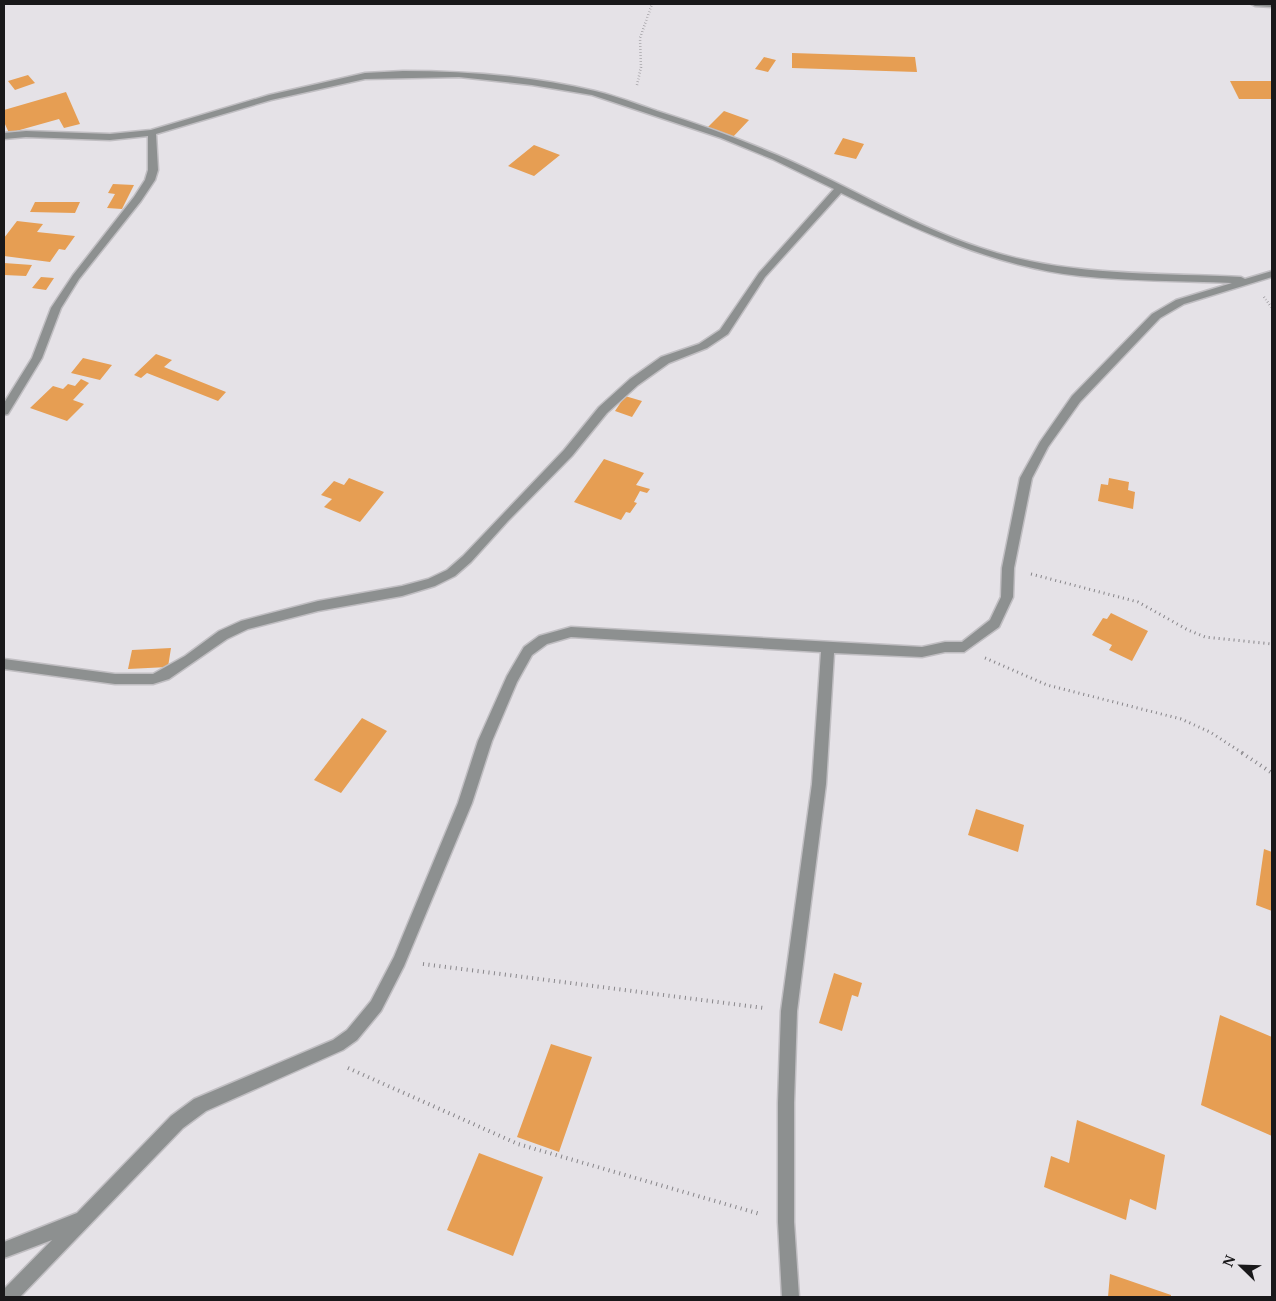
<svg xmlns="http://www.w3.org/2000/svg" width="1276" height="1301" viewBox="0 0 1276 1301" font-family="'Noto Serif',serif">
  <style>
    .building { fill: #e69e53 }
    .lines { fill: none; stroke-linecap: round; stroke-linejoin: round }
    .minor-casing { stroke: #c0bec2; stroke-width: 3 }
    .tertiary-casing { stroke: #c0bec2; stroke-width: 3 }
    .path-far2 { stroke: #878589; stroke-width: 2.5; stroke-dasharray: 0.5 2.5; stroke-linecap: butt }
    .path-far1 { stroke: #878589; stroke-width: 3; stroke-dasharray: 1 4; stroke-linecap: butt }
    .path { stroke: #878589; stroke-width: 4; stroke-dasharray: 1 4.5; stroke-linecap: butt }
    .minor { fill: #8d9090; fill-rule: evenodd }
    .tertiary { fill: #8d9090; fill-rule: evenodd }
  </style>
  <rect width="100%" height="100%" fill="#e5e2e7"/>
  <!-- building -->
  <path class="building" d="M792 53 915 57 917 72 792 68Z
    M764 57 776 60 768 72 755 69Z
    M28 75 35 83 15 90 8 81Z
    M1230 81H1272V99H1239Z
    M66 92 80 124 64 128 59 119 9 133 4 122V110Z
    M724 111 749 120 732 138 706 129Z
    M843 138 864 144 856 159 834 154Z
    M534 145 560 155 534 176 508 166Z
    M113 184 134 185 122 209 107 208 115 194 108 193Z
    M35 202H80L75 213 30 212Z
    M17 221 43 224 37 232 75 236 65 250 59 249 50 262 4 256V238Z
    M4 263 32 265 26 276 4 275Z
    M41 277 54 278 46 290 32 288Z
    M156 354 172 360 164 367 226 392 218 401 147 373 141 378 134 375Z
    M83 358 112 365 100 380 71 373Z
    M81 379 89 383 73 400 84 404 67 421 30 408 53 386 63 389 68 384 75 386Z
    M625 396 642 401 632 417 615 411Z
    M604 459 644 473 636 485 650 489 647 493 640 491 634 502 637 503 630 513 626 512 621 520 574 502Z
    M349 478 384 492 360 522 324 507 332 499 321 495 334 481 344 485Z
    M1109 478 1129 482 1128 490 1135 492 1133 509 1098 501 1101 484 1108 485Z
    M1111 613 1148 631 1132 661 1109 650 1112 645 1092 635 1103 618 1107 619Z
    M171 648 168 667 128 669 132 650Z
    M362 718 387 731 341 793 314 780Z
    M976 809 1024 825 1018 852 968 835Z
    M1264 849 1272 852V911L1256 905Z
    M834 973 862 983 858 997 852 995 842 1031 819 1023Z
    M1220 1015 1272 1037V1136L1201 1105Z
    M551 1044 592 1057 559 1152 517 1137Z
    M1077 1120 1165 1155 1156 1210 1130 1199 1126 1220 1044 1187 1051 1156 1069 1163Z
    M479 1153 543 1177 513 1256 447 1230Z
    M1110 1274 1171 1295V1297H1108Z"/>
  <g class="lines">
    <!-- minor casing -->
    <g class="minor-casing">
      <path id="minor" d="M403 71C467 71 532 76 595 91 616 96 637 104 657 111 698 124 738 138 777 155 850 186 920 231 997 253 1076 276 1159 273 1241 277L1245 279 1272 271V277L1184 304 1160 318 1080 402 1048 447 1032 478 1014 568 1013 597 999 627 964 652H945L922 657 834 653 826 784 797 1011 794 1103V1222L799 1297H782L778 1222V1103L781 1011 812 784 821 652 571 637 547 644 532 655 517 682 492 741 472 803 404 966 381 1011 357 1040 343 1050 206 1111 183 1128 20 1297H4V1289L52 1240 4 1258V1242L77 1213 171 1116 194 1099 333 1040 347 1030 371 1001 394 957 458 803 478 741 507 676 524 647 539 636 571 627 922 647 945 642H962L990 620 1001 597 1002 568 1020 478 1040 442 1072 396 1152 314 1176 300 1232 283C1182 281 1130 281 1080 276 995 267 917 230 841 193L765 277 728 334 707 348 669 363 638 385 607 413 572 456 508 521 471 562 455 576 435 586 402 596 318 611 248 629 227 639 169 679 153 684H115L4 669V659L115 674H153L185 656 219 631 241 621 318 601 402 586 428 579 447 570 463 556 564 450 599 407 630 379 661 357 699 344 720 330 759 273 834 189 772 159 721 138 592 95 532 85 459 77 365 79 271 100 156 134 158 170 155 180 141 201 79 279 61 308 42 358 8 414 4 415V403L32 358 51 308 73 275 134 197 145 180 148 170V136L110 140 26 137 4 139V133L26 131 110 134 151 130 269 95 365 73Z"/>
    </g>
    <!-- tertiary casing -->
    <g class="tertiary-casing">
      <path id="tertiary" d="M1251 4H1272V7L1255 6Z"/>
    </g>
    <!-- path-far2 -->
    <path class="path-far2" d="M637 85 641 67 640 38 652 4
      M1264 297 1272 308"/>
    <!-- path-far1 -->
    <path class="path-far1" d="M1031 574 1138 602 1188 630 1205 637 1272 644
      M985 658 1047 685 1181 719 1210 732 1244 754"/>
    <!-- path -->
    <path class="path" d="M1242 753 1272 773
      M423 964 764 1008
      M348 1068 518 1144 760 1214"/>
    <!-- minor -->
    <use href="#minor" class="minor"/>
    <!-- tertiary -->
    <use href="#tertiary" class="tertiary"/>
  </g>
  <!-- border -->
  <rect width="1276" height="1301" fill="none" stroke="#19181a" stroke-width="10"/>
  <!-- north arrow -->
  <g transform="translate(1241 1266) rotate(293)" stroke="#e5e2e7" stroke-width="4" paint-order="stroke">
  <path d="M0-4L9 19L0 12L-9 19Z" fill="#19181a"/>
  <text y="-8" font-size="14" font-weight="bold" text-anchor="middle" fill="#19181a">N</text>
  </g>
</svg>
